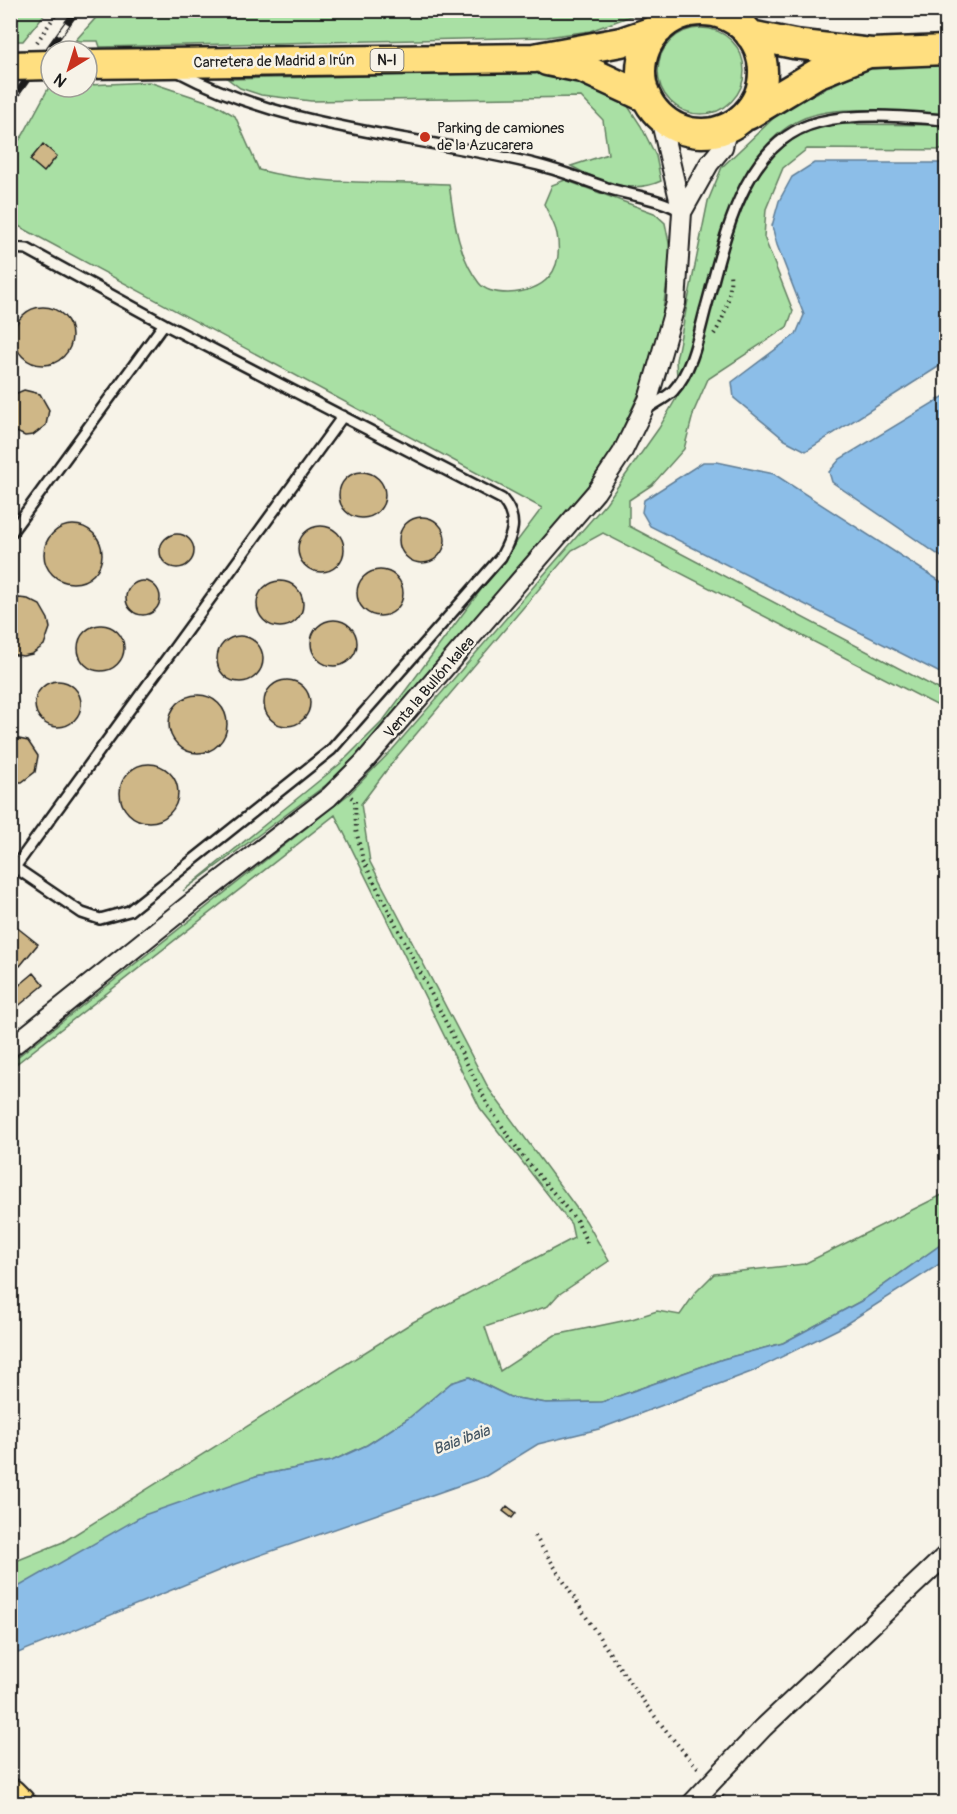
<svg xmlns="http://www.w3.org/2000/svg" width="957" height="1814" viewBox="0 0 957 1814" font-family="Pangolin,sans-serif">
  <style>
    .green { fill: #a9e0a4; stroke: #627e60; stroke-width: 1.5 }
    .water { fill: #8cbee8; stroke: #5f7d96; stroke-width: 1.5 }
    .building { fill: #cfb787; stroke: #1c1c1c; stroke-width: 1.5 }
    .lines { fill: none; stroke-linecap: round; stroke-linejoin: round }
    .service-casing { stroke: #1c1c1c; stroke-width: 14 }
    .minor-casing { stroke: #1c1c1c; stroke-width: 22 }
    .trunk-casing { stroke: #1c1c1c; stroke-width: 33 }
    .motorway-casing { stroke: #1c1c1c; stroke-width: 36 }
    .path { stroke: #1c1c1c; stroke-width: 4; stroke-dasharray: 1.5 4.5; stroke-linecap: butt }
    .service { stroke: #f7f3e8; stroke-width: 9 }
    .minor { stroke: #f7f3e8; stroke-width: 18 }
    .trunk { stroke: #ffdf80; stroke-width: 28 }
    .motorway { stroke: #ffdf80; stroke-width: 32 }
    .rail-casing { stroke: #1c1c1c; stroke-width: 7 }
    .rail { stroke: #f7f3e8; stroke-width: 4.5; stroke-dasharray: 14; stroke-linecap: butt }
    .trunk-bridge-casing { stroke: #1c1c1c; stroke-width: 33; stroke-linecap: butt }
    .trunk-bridge { stroke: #ffdf80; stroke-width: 28 }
    .poi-dot { fill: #c8321e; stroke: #f7f3e8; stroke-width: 2 }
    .labels { text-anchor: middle; stroke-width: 5; stroke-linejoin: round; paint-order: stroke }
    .shield { fill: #f7f3e8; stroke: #5e5c59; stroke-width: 1.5 }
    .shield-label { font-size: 14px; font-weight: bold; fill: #1c1c1c }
    .street-label { font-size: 15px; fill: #1c1c1c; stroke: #f7f3e8 }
    .poi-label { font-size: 15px; fill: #1c1c1c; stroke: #f7f3e8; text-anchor: start }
    .water-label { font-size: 16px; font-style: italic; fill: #435563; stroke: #f7f3e8 }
  </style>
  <rect width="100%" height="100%" fill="#f7f3e8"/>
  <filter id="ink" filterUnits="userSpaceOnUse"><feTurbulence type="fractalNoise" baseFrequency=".0167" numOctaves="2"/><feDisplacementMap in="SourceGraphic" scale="12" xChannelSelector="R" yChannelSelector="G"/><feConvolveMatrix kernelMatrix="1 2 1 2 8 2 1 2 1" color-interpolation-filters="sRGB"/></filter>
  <g filter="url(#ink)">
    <!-- green -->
    <path class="green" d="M11 10H47V11L23 41H11Z
      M525 10 526 14 639 13 590 31 547 37 100 47 98 41H75L102 11Z
      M658 71a43 43 0 1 1 86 0a43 43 0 1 1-86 0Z
      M946 64V115C908 113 866 106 827 112 716 128 720 302 677 378L676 360 708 201 722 167 782 110 841 81 870 69Z
      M523 73H561L626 103 641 126 656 156 661 181C631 195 598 181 571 166L608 154 603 120 581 97 311 101 261 95 240 88 228 79Z
      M149 82 215 104 235 116 259 170C319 186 387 181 449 184 454 219 457 254 479 283 486 292 498 293 508 293 545 291 564 272 557 234 555 224 548 213 544 204L552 185 565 180 654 213 665 223 671 253 661 324 642 387 613 449 578 501 357 755 326 785 183 891 341 763 382 722 542 508 11 222 10 152 23 135 49 87Z
      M838 124 946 125V150L807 149 783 168 766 209 764 237 793 311 787 327 708 379 694 411 684 449 652 485 629 500V526L946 693V710L603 533 572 550 395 759 361 804 370 862 489 1089 586 1221 609 1261 558 1295 548 1306 485 1327 500 1371 555 1335 632 1319 657 1311 680 1315 696 1292 714 1274 804 1264 946 1193V1241L863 1300 783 1343 723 1359 602 1402 546 1403 510 1397 470 1377 451 1383 409 1418 367 1445 332 1461 256 1476 11 1591V1563L63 1542 413 1322 574 1238 571 1224 480 1108 335 815 11 1068V1062L349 794 392 750 606 503 659 428 693 369 736 221 756 179 773 153 799 132Z"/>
    <!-- water -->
    <path class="water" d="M814 163H946V362L806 451 785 440 734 398 732 382 796 334 804 315 777 245 772 226 779 201 792 177Z
      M946 395V560L832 482 829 472 840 459Z
      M703 462H717L774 474 946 585V676L650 526 642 512 644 500Z
      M946 1241V1260L838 1329 751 1372 599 1429 538 1444 486 1476 235 1564 11 1656V1591L144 1515 256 1476 332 1461 367 1445 409 1418 451 1383 469 1377 510 1397 546 1403 602 1402 723 1359 783 1343 863 1300Z"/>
    <!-- building -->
    <path class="building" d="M43 144 57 156 44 172 30 160Z
      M14 336a29 29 0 1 1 58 0a29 29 0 1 1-58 0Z
      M24 390 40 394 49 410 46 425 33 435 25 436 10 429V396Z
      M339 495a23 23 0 1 1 46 0a23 23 0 1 1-46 0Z
      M399 540a23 23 0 1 1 46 0a23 23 0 1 1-46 0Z
      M44 554a29 29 0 1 1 58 0a29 29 0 1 1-58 0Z
      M298 549a23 23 0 1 1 46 0a23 23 0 1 1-46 0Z
      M160 551a17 17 0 1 1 34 0a17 17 0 1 1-34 0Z
      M357 593a23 23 0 1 1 46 0a23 23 0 1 1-46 0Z
      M126 598a17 17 0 1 1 34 0a17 17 0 1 1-34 0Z
      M257 604a23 23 0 1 1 46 0a23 23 0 1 1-46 0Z
      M19 598 28 599 40 605 48 619 50 628 44 645 32 654 23 656 10 654V600Z
      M311 643a23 23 0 1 1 46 0a23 23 0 1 1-46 0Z
      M78 648a23 23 0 1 1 46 0a23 23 0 1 1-46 0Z
      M217 659a23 23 0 1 1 46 0a23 23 0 1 1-46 0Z
      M264 703a23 23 0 1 1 46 0a23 23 0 1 1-46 0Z
      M35 704a23 23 0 1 1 46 0a23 23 0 1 1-46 0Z
      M169 724a29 29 0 1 1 58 0a29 29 0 1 1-58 0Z
      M10 737 28 741 38 756 35 772 22 782H10Z
      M120 793a29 29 0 1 1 58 0a29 29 0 1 1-58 0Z
      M10 922 38 944 20 966 17 964 10 972Z
      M34 973 44 985 10 1013V993Z
      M507 1506 516 1513 512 1518 503 1511Z"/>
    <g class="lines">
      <!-- service casing -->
      <g class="service-casing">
        <path id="service" d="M179 72C290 131 418 135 538 165 562 171 584 180 607 188 632 196 659 198 681 211
          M10 248 27 249 164 324 502 499C519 519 513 535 501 557L331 750 129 911 100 919 82 913 10 864
          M647 409C655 403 666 398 673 391 692 370 698 338 705 311 724 245 740 141 819 122 859 112 906 117 946 120
          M10 534 164 324
          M10 874 343 416"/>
      </g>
      <!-- minor casing -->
      <g class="minor-casing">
        <path id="minor" d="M682 212 709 164 723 147 728 127
          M10 1048 191 903 329 797 363 763 596 492 622 453 648 400 676 303 682 212 659 114
          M691 1804 763 1728 946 1555"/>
      </g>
      <!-- trunk casing -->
      <g class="trunk-casing">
        <path id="trunk" d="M641 72a61 61 0 1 1 122 0a61 61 0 1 1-122 0Z
          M750 35 794 44 871 53 946 50
          M547 61 582 68 647 98
          M87 64 534 58 621 42 659 29
          M748 115 816 74 866 54"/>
      </g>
      <!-- motorway casing -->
      <g class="motorway-casing">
        <path id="motorway" d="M10 1795 19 1804"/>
      </g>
      <!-- path -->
      <path class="path" d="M37 42 59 10
        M714 334C725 318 732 292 730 273
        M351 797 355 800 356 830 363 860 489 1107 521 1154 577 1221 588 1245
        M535 1536C586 1616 635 1700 700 1770
        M722 1796 730 1804"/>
      <!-- service -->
      <use href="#service" class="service"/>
      <!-- minor -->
      <use href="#minor" class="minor"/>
      <!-- trunk -->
      <use href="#trunk" class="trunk"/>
      <!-- motorway -->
      <use href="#motorway" class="motorway"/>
      <!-- rail casing -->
      <g class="rail-casing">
        <path id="rail" d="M10 103 77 10"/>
      </g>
      <!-- rail -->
      <use href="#rail" class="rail"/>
      <!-- trunk-bridge casing -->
      <g class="trunk-bridge-casing">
        <path id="trunk-bridge" d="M10 66 51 65"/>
      </g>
      <!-- trunk-bridge -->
      <use href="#trunk-bridge" class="trunk-bridge"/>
    </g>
  </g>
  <!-- markers -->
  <circle class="poi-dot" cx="425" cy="137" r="6"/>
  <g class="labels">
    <!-- shield labels -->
    <rect class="shield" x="370.5" y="49" width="33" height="22" rx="4.5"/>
    <g class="shield-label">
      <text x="387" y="65">N-I</text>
    </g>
    <!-- street labels -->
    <g class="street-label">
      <text transform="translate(274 61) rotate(-1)" y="5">Carretera de Madrid a Irún</text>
      <text transform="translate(429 687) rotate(-49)" y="5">Venta la Bullón kalea</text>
    </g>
    <!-- poi labels -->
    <g class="poi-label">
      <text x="437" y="133">Parking de camiones<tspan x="437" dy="17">de la Azucarera</tspan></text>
    </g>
    <!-- water labels -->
    <g class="water-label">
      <text transform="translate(461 1439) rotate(-20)" y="6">Baia ibaia</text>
    </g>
  </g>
  <!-- margin -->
  <rect width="957" height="1814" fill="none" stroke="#f7f3e8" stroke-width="36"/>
  <rect x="18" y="18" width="921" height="1778" fill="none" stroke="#1c1c1c" stroke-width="2" filter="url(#ink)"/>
  <!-- north arrow -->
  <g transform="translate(69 69) rotate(218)"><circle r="28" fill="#f7f3e8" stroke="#9f9d96" stroke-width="1.5"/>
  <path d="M0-4.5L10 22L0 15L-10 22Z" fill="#c8321e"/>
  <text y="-9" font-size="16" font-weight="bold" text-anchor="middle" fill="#1c1c1c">N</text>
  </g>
</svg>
